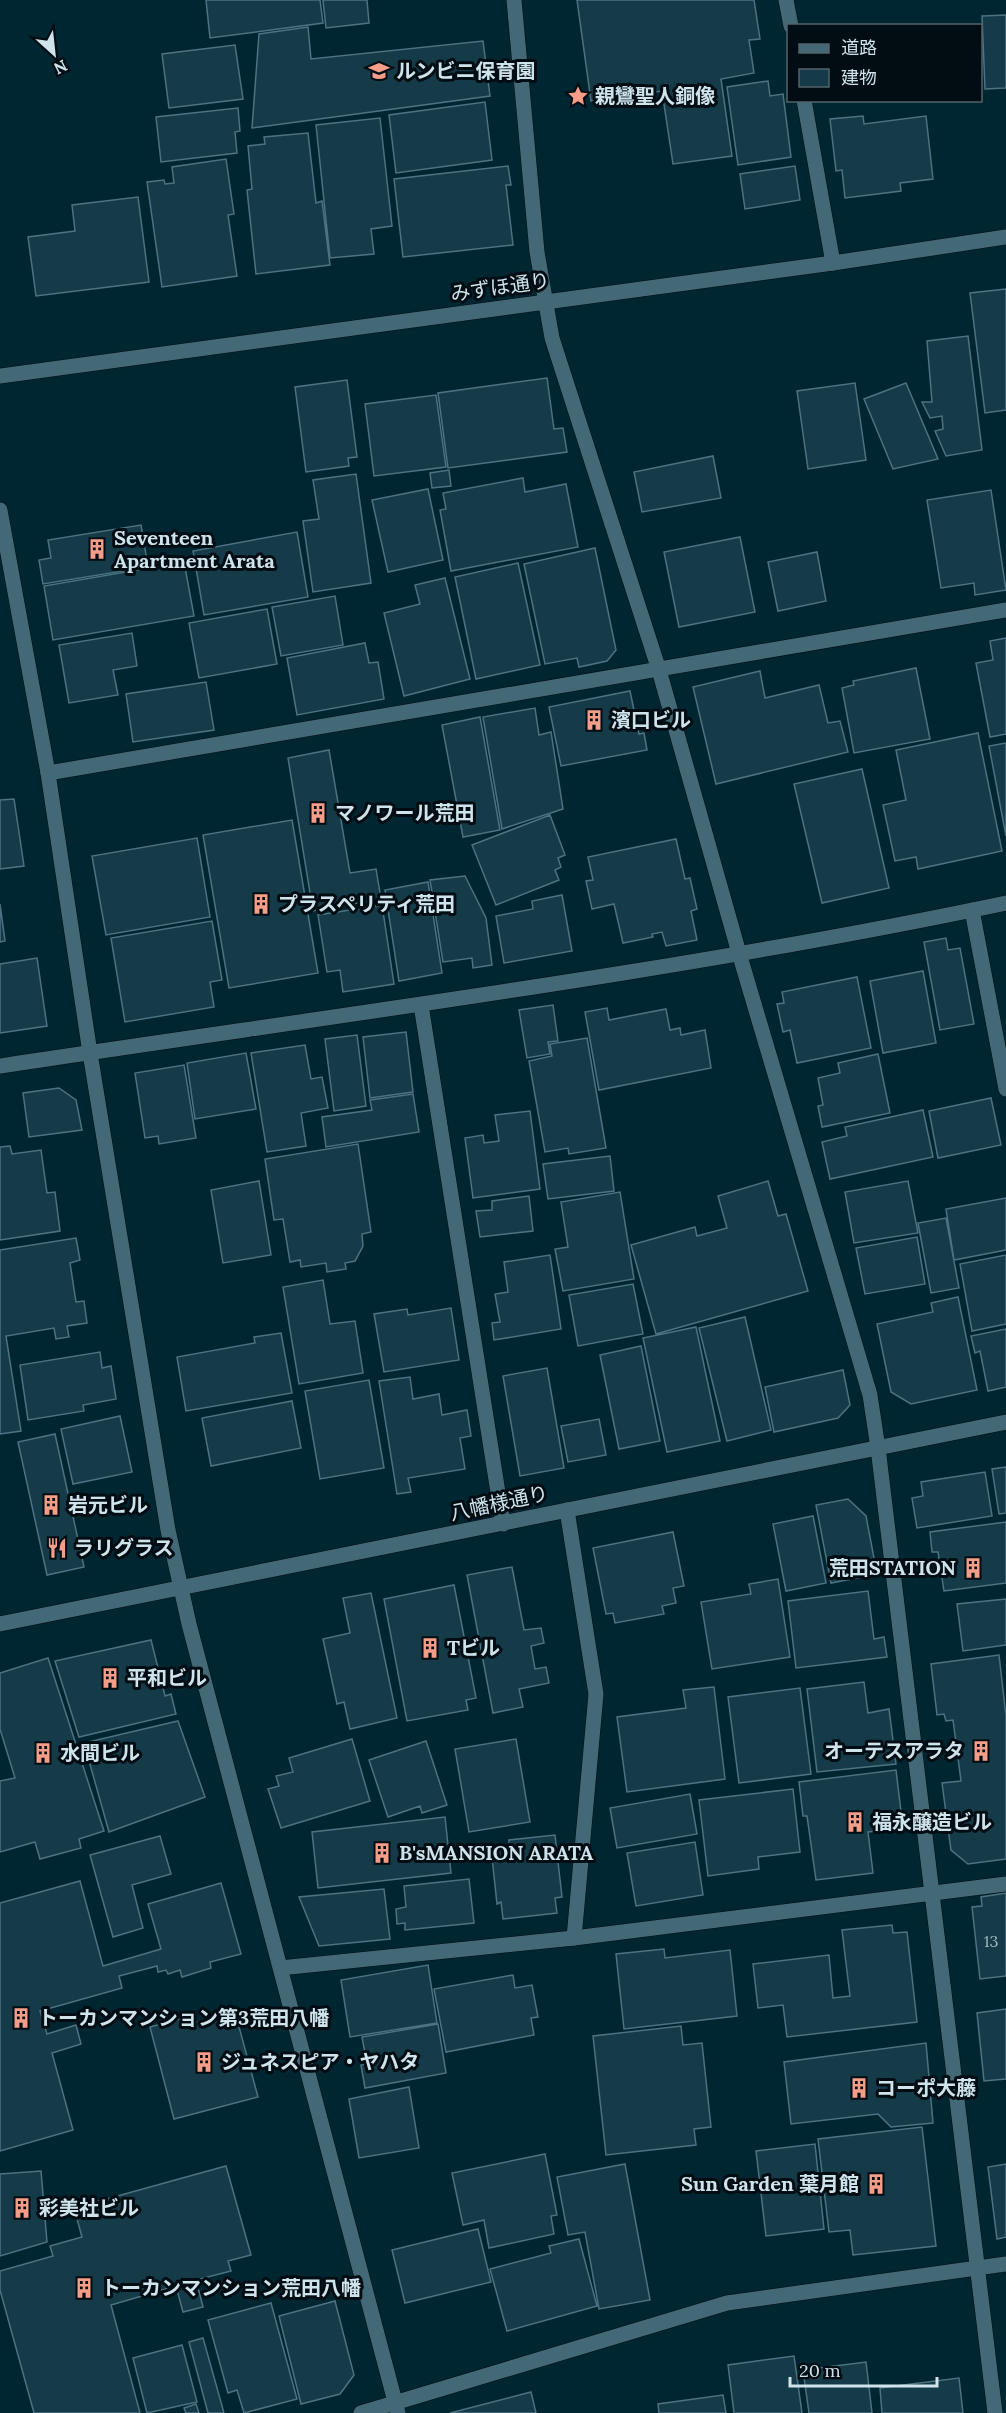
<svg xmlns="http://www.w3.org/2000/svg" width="1006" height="2413" viewBox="0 0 1006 2413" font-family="Lora,'Noto Sans JP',serif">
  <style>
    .building { fill: #153b48; stroke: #4c7381; stroke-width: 1.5 }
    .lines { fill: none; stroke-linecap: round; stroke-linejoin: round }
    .service-casing { stroke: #000e14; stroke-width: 16 }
    .minor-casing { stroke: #000e14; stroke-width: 16 }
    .tertiary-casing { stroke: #000e14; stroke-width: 16 }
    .service { stroke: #436977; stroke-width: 15 }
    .minor { stroke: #436977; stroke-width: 15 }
    .tertiary { stroke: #436977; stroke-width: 15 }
    .labels { text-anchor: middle; stroke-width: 6; stroke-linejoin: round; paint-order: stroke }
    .number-label { font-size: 16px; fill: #a0b9c2 }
    .poi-label { font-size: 20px; font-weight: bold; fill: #cfe3eb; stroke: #010d13; text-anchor: start }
    .street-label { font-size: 20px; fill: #cfe3eb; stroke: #010d13 }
  </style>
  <rect width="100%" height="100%" fill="#002632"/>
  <!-- building -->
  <path class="building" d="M206 0H320L323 23 210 38Z
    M323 0H367L369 23 326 28Z
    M577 0H754L760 39 749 40 754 73 721 79 732 156 673 164 662 91 591 101Z
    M1006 15V88L985 89 982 16Z
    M308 27 311 59 483 41 490 96 252 128 259 34Z
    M235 45 243 99 169 108 162 54Z
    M768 81 770 96 783 94 791 157 738 165 727 87Z
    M485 102 492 160 396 173 389 115Z
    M238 108 240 131 235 132 237 153 161 162 156 117Z
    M863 116 864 124 926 116 933 179 900 183 901 191 845 198 842 170 836 171 830 119Z
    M380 118 392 226 371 229 374 254 330 258 316 125Z
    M308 133 316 203 322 201 330 265 256 274 247 190 252 189 248 146 265 144 264 137Z
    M226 159 234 214 228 215 237 276 162 287 147 182 164 180 165 184 174 183 172 167Z
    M508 166 511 185H506L513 245 403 257 394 179Z
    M795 166 800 200 745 209 740 174Z
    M138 197 149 282 36 296 28 237 75 231 72 205Z
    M1006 289V410L985 413 970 293Z
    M968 336 982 450 946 456 935 431 943 429 942 416 930 418 922 402H932L927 341Z
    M547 378 554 429 563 428 567 452 448 468 438 393Z
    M347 380 357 457 348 458 349 466 306 472 295 387Z
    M855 383 866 460 808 469 797 391Z
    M906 383 938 459 893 469 864 399Z
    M436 395 446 467 374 476 365 404Z
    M713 456 721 498 642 512 634 472Z
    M449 470 451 486 432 488 430 473Z
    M356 474 371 583 313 592 303 521 319 519 313 480Z
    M523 478 525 492 566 484 578 547 451 571 440 510 446 509 443 493Z
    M428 489 443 560 388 572 372 500Z
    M991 490 1006 590 975 595 974 583 941 588 927 500Z
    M141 525 148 567 43 584 39 560 51 558 48 540Z
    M297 532 308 597 204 615 193 551Z
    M740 537 755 612 679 627 664 552Z
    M595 548 616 650 607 661 579 667 577 658 545 664 524 564Z
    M817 552 826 601 778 611 768 562Z
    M184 562 194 616 53 640 44 586Z
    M518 563 540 665 476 679 455 577Z
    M445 578 470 679 404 696 384 613 420 604 415 585Z
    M335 596 343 645 281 656 272 607Z
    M267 609 277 664 199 678 189 623Z
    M132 633 137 666 113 670 118 695 69 703 59 645Z
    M1006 638V734L990 737 976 663 993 660 990 641Z
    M365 643 369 663 378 662 384 699 297 715 287 658Z
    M916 668 930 739 854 753 842 688 854 685 853 681Z
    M760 671 765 698 819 685 828 723 840 721 848 752 716 784 693 687Z
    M206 682 214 730 133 742 126 694Z
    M630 691 639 734 644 733 647 750 561 766 549 707Z
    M535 708 539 735 551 732 563 809 502 829 483 717Z
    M480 717 500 830 463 837 442 725Z
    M978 733 1002 851 918 869 916 857 895 861 883 805 906 800 896 750Z
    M1006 743V836L989 746Z
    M329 750 350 873 376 869 381 899 313 911 288 758Z
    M862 769 889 888 822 903 794 784Z
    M14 799 24 866 0 869V800Z
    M550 815 565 855 558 858 561 867 555 870 559 880 496 905 472 845Z
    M292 820 318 973 229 988 203 835Z
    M197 838 210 917 106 935 92 856Z
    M676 839 685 879 690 878 697 909 691 911 697 940 666 946 662 932 652 934 653 937 623 943 614 904 592 909 586 881 593 880 588 857Z
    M465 876 486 918 492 965 473 968 472 958 443 962 430 880Z
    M428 882 442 973 399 981 385 890Z
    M562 895 572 951 504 963 496 916 533 909 532 901Z
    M0 904 5 941 0 942Z
    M382 905 394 984 343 992 340 970 327 972 318 915Z
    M212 921 222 980 210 982 214 1007 125 1022 111 938Z
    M946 938 948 950 960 948 974 1024 940 1030 924 942Z
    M37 958 47 1026 0 1033V964Z
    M923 971 936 1043 883 1053 870 981Z
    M857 977 871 1048 797 1063 790 1030 783 1032 777 1004 784 1003 782 992Z
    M553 1005 558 1041 548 1042 550 1054 527 1058 519 1010Z
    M607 1008 609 1020 666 1009 670 1030 680 1028 681 1035 705 1030 711 1068 599 1090 585 1012Z
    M406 1032 413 1092 370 1098 363 1037Z
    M357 1035 366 1106 334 1111 325 1039Z
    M587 1038 606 1148 569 1154 568 1148 545 1152 529 1061 552 1056 550 1044Z
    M305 1045 311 1079 322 1077 328 1108 301 1113 306 1146 267 1152 251 1053Z
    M246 1053 256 1109 195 1119 187 1063Z
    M878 1054 890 1113 822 1127 818 1106 823 1105 818 1078 840 1073 838 1063Z
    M184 1065 196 1138 159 1144 158 1136 145 1138 135 1073Z
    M59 1088 76 1100 82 1130 29 1137 23 1093Z
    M413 1094 419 1132 326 1147 322 1117 372 1110 370 1100Z
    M991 1098 1001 1145 938 1158 929 1111Z
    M923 1110 933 1157 830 1179 822 1142 847 1136 845 1127Z
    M530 1111 540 1189 473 1198 465 1138 483 1135 484 1143 499 1141 495 1115Z
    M358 1144 371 1232 362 1234 363 1246 355 1261 345 1263 346 1269 327 1272 326 1263 301 1267 300 1260 290 1262 283 1219 274 1220 265 1159Z
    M10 1146 12 1154 41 1150 47 1193 55 1192 60 1231 0 1240V1147Z
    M610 1156 614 1191 548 1199 543 1164Z
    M259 1181 271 1255 223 1263 211 1190Z
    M768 1181 778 1216 786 1214 808 1291 656 1334 631 1245 695 1227 697 1236 727 1228 718 1196Z
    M908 1181 918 1233 854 1243 845 1192Z
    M620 1192 634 1279 563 1291 555 1249 568 1247 561 1202Z
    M529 1196 533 1231 480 1237 476 1211 492 1210V1201Z
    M1006 1198V1250L954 1260 946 1209Z
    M946 1218 959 1288 931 1293 918 1223Z
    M917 1237 925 1284 865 1294 856 1248Z
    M76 1238 80 1260 70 1263 76 1302 84 1301 87 1323 67 1326 69 1337 56 1339 54 1328 6 1336 21 1431 0 1434V1250Z
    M550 1255 561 1329 494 1340 492 1323 500 1322 495 1294 508 1292 504 1262Z
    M1006 1255V1324L972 1331 960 1264Z
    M323 1280 330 1324 355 1321 363 1373 299 1384 283 1287Z
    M633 1284 643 1334 578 1346 569 1295Z
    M958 1297 977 1390 911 1404 891 1392 877 1324 933 1312 931 1303Z
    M451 1308 459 1360 384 1372 374 1314 407 1309 408 1315Z
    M745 1317 771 1430 727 1441 699 1328Z
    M696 1327 720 1441 667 1452 643 1338Z
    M1006 1329V1387L988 1391 980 1351 975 1353 971 1336Z
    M281 1333 292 1393 186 1411 177 1357 255 1343 254 1337Z
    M641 1346 660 1441 619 1449 600 1355Z
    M100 1352 102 1368 111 1366 116 1399 83 1405 84 1411 28 1420 20 1365Z
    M547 1368 564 1468 520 1476 503 1376Z
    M843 1370 850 1405 838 1418 774 1432 765 1387Z
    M410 1377 413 1399 439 1394 442 1415 467 1410 471 1436 460 1438 465 1469 408 1478 411 1492 397 1494 379 1381Z
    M369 1380 384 1468 320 1479 305 1391Z
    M292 1401 301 1448 211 1466 202 1418Z
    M120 1416 132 1472 73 1484 61 1429Z
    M599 1419 606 1455 568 1462 561 1426Z
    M55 1434 84 1567 47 1575 18 1442Z
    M1006 1467V1513L999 1514 992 1469Z
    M985 1472 992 1516 917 1528 912 1498 923 1496 921 1482Z
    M848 1499 866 1516 877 1574 831 1583 816 1505Z
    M813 1516 826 1583 786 1591 773 1524Z
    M1006 1522V1583L944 1591 938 1552H932L930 1532Z
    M673 1532 684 1586 673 1588 676 1603 662 1606 664 1614 615 1623 613 1613 606 1614 593 1548Z
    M512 1567 524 1630 541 1628 544 1643 531 1646 535 1669 546 1667 549 1683 519 1689 523 1707 493 1713 467 1575Z
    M778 1579 790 1657 712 1669 701 1602 751 1594 749 1584Z
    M454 1585 476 1698 466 1700 468 1710 407 1721 384 1599Z
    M868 1591 874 1639 884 1637 887 1657 796 1668 788 1601Z
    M371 1593 397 1718 350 1729 344 1702 337 1704 323 1639 350 1633 343 1598Z
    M1006 1599V1645L963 1651 957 1604Z
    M151 1640 165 1696 171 1694 176 1714 79 1737 55 1661Z
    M999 1655 1006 1716V1859L968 1864 951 1850 942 1783 961 1781 953 1720 946 1721 944 1714 937 1715 931 1664Z
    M48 1658 104 1831 79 1839 81 1848 40 1859 35 1842 0 1852V1781L15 1778 0 1729V1673Z
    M864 1682 868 1713 889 1709 896 1764 817 1772 807 1689Z
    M714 1687 725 1779 627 1792 617 1717 686 1708 683 1690Z
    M800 1688 811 1774 739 1783 728 1697Z
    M178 1721 205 1797 109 1832 84 1743Z
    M352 1739 370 1801 281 1828 268 1789 279 1786 276 1776 293 1772 289 1758Z
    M516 1739 530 1822 469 1832 455 1749Z
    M426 1741 447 1805 422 1813 420 1806 388 1817 369 1760Z
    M896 1770 903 1828 868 1832 873 1873 816 1880 807 1816H803L799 1782Z
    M793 1789 800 1852 758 1857 759 1869 708 1876 699 1800Z
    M690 1794 697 1834 617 1848 610 1808Z
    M445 1817 451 1873 318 1888 312 1832Z
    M555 1835 562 1897 555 1898 557 1913 503 1919 501 1902 497 1904 491 1848 509 1846V1840Z
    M160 1836 171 1874 132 1885 143 1928 113 1937 90 1855Z
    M695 1842 703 1895 636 1906 627 1853Z
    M469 1879 474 1923 405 1930V1923L397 1924 396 1909 406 1907 404 1886Z
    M80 1881 103 1966 161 1949 148 1904 221 1883 241 1954 210 1962 211 1968 182 1977 180 1970 168 1974 166 1970 158 1972 157 1966 119 1976 122 1988 40 2011 47 2034 76 2025 81 2044 52 2053 73 2130 0 2151V1903Z
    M384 1889 390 1939 319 1946 299 1897Z
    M1006 1893V1976L980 1979 972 1907 982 1906 981 1897Z
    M892 1925 893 1933 907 1932 917 2022 787 2037 783 2005 758 2008 753 1964 829 1955 833 1998 850 1996 842 1930Z
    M664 1949 665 1958 730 1950 737 2016 624 2029 616 1954Z
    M428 1965 437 2023 350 2037 341 1980Z
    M513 1975 515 1988 532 1985 538 2017 531 2018 534 2035 446 2052 434 1989Z
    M1006 2009V2079L984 2081 977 2013Z
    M235 2012 258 2097 174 2119 150 2027 191 2016 193 2023Z
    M438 2024 446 2073 365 2088 361 2065 367 2064 362 2037Z
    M681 2026 683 2045 702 2043 711 2127 694 2129 696 2145 606 2155 593 2036Z
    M926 2043 933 2123 891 2127 878 2114 791 2124 784 2062Z
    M409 2087 419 2148 359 2158 349 2099Z
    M922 2127 936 2246 853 2255 850 2230 829 2232 818 2139Z
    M815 2144 824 2229 766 2236 756 2151Z
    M545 2154 557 2215 551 2216 554 2234 489 2248 484 2220 463 2225 452 2173Z
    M625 2164 650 2300 599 2309 585 2232 568 2235 557 2177Z
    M1006 2164V2237L997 2239 988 2167Z
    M226 2166 251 2255 228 2261 231 2271 196 2280 203 2307 183 2312 176 2286 111 2305 140 2413H34L0 2290V2271L53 2256 50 2246 82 2237 74 2208Z
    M41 2171 47 2242 0 2256V2174Z
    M478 2229 491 2282 405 2303 392 2250Z
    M579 2239 597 2306 507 2331 490 2269 551 2253 549 2246Z
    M335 2301 354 2375 340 2394 301 2404 279 2316Z
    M271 2303 297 2399 244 2413 237 2390 228 2393 208 2320Z
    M203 2338 224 2413H208L189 2342Z
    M182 2345 197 2402 147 2413 133 2358Z
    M794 2356 802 2413H734L728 2365Z
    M866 2362 872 2413H809L803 2370Z
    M959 2378 963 2413H882L880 2388Z
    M531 2392 536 2413H450Z
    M723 2395 726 2413H659L658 2404Z
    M196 2404 199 2413H186L184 2408Z"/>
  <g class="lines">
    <!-- service casing -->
    <g class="service-casing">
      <path id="service" d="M48 773 1006 610
        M972 910 1006 1089
        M421 1005 503 1524
        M567 1510 596 1694 574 1938"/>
    </g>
    <!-- minor casing -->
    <g class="minor-casing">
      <path id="minor" d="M514 0 537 252 552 338 659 670 739 953 870 1395 878 1448 995 2413
        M786 0 791 26
        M804 100 833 263
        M0 510 48 773 90 1053 168 1530 189 1624 398 2413
        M0 1066C336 1015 673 973 1006 903
        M280 1968 574 1938 1006 1884
        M361 2413 727 2303 1006 2264"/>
    </g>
    <!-- tertiary casing -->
    <g class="tertiary-casing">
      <path id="tertiary" d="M0 376 833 263 1006 237
        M0 1624 1006 1422"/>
    </g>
    <!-- service -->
    <use href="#service" class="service"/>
    <!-- minor -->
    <use href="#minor" class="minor"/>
    <!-- tertiary -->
    <use href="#tertiary" class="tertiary"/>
  </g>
  <!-- icons -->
  <defs>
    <g id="school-bare" transform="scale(1.62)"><path d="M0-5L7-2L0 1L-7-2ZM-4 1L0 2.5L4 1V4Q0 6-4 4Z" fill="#f49e89" stroke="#010d13" stroke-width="2.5" paint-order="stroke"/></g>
    <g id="sight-bare" transform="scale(1.62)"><path d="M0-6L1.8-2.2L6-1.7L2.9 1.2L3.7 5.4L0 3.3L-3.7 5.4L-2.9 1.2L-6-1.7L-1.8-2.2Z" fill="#f49e89" stroke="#010d13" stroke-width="2.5" paint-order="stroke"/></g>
    <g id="building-bare" transform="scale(1.62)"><path d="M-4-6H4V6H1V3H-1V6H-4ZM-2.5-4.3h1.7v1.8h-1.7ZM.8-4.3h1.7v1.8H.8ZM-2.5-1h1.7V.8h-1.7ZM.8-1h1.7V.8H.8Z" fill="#f49e89" stroke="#010d13" stroke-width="2.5" paint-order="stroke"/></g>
    <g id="restaurant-bare" transform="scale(1.62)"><path d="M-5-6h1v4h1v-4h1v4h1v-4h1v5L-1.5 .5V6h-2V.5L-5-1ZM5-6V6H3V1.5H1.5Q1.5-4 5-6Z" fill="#f49e89" stroke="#010d13" stroke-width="2.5" paint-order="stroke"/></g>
  </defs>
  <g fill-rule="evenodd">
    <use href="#school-bare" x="379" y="71"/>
    <use href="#sight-bare" x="578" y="96"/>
    <use href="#building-bare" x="97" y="549"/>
    <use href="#building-bare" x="594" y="720"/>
    <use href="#building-bare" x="318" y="813"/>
    <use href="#building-bare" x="261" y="904"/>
    <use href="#building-bare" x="51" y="1505"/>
    <use href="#restaurant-bare" x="57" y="1548"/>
    <use href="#building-bare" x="973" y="1568"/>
    <use href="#building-bare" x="430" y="1648"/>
    <use href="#building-bare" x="110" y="1678"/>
    <use href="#building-bare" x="981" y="1751"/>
    <use href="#building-bare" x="43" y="1753"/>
    <use href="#building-bare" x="855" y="1822"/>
    <use href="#building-bare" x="382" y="1853"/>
    <use href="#building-bare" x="21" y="2018"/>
    <use href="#building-bare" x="204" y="2062"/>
    <use href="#building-bare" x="859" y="2088"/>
    <use href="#building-bare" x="876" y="2184"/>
    <use href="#building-bare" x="22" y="2208"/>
    <use href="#building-bare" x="84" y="2288"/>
  </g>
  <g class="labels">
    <!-- number labels -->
    <g class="number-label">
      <text x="991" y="1947">13</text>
    </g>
    <!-- poi labels -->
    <g class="poi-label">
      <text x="396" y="78">ルンビニ保育園</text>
      <text x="595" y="103">親鸞聖人銅像</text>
      <text x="114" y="545">Seventeen<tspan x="114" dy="23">Apartment Arata</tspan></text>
      <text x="611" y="727">濱口ビル</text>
      <text x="335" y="820">マノワール荒田</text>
      <text x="278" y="911">プラスペリティ荒田</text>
      <text x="68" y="1512">岩元ビル</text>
      <text x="74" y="1555">ラリグラス</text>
      <text x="956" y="1575" text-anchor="end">荒田STATION</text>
      <text x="447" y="1655">Tビル</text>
      <text x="127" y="1685">平和ビル</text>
      <text x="964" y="1758" text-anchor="end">オーテスアラタ</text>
      <text x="60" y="1760">水間ビル</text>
      <text x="872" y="1829">福永醸造ビル</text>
      <text x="399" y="1860">B'sMANSION ARATA</text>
      <text x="38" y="2025">トーカンマンション第3荒田八幡</text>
      <text x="221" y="2069">ジュネスピア・ヤハタ</text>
      <text x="876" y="2095">コーポ大藤</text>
      <text x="859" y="2191" text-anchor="end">Sun Garden 葉月館</text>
      <text x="39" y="2215">彩美社ビル</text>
      <text x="101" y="2295">トーカンマンション荒田八幡</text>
    </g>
    <!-- street labels -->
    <g class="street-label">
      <text transform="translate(500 287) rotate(-8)" y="7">みずほ通り</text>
      <text transform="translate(499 1503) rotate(-12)" y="7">八幡様通り</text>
    </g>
  </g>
  <!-- legend -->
  <rect x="787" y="24" width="195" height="78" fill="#010d13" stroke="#536369" stroke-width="1.5"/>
  <rect x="799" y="44" width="30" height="9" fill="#436977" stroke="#536369" stroke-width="1.5"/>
  <text x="841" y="54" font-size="18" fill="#cfe3eb">道路</text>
  <rect x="799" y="69" width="30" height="18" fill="#153b48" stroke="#536369" stroke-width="1.5"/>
  <text x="841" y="84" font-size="18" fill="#cfe3eb">建物</text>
  <!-- north arrow -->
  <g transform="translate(54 54) rotate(153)" stroke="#010d13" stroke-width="4.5" paint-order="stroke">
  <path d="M0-4.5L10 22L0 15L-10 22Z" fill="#cfe3eb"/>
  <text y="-9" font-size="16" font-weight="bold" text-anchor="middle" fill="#cfe3eb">N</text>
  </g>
  <!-- scale -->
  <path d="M790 2377v9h147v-9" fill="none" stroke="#cfe3eb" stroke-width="3"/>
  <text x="799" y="2377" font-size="18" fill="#cfe3eb" stroke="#010d13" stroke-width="4.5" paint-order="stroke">20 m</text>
</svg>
